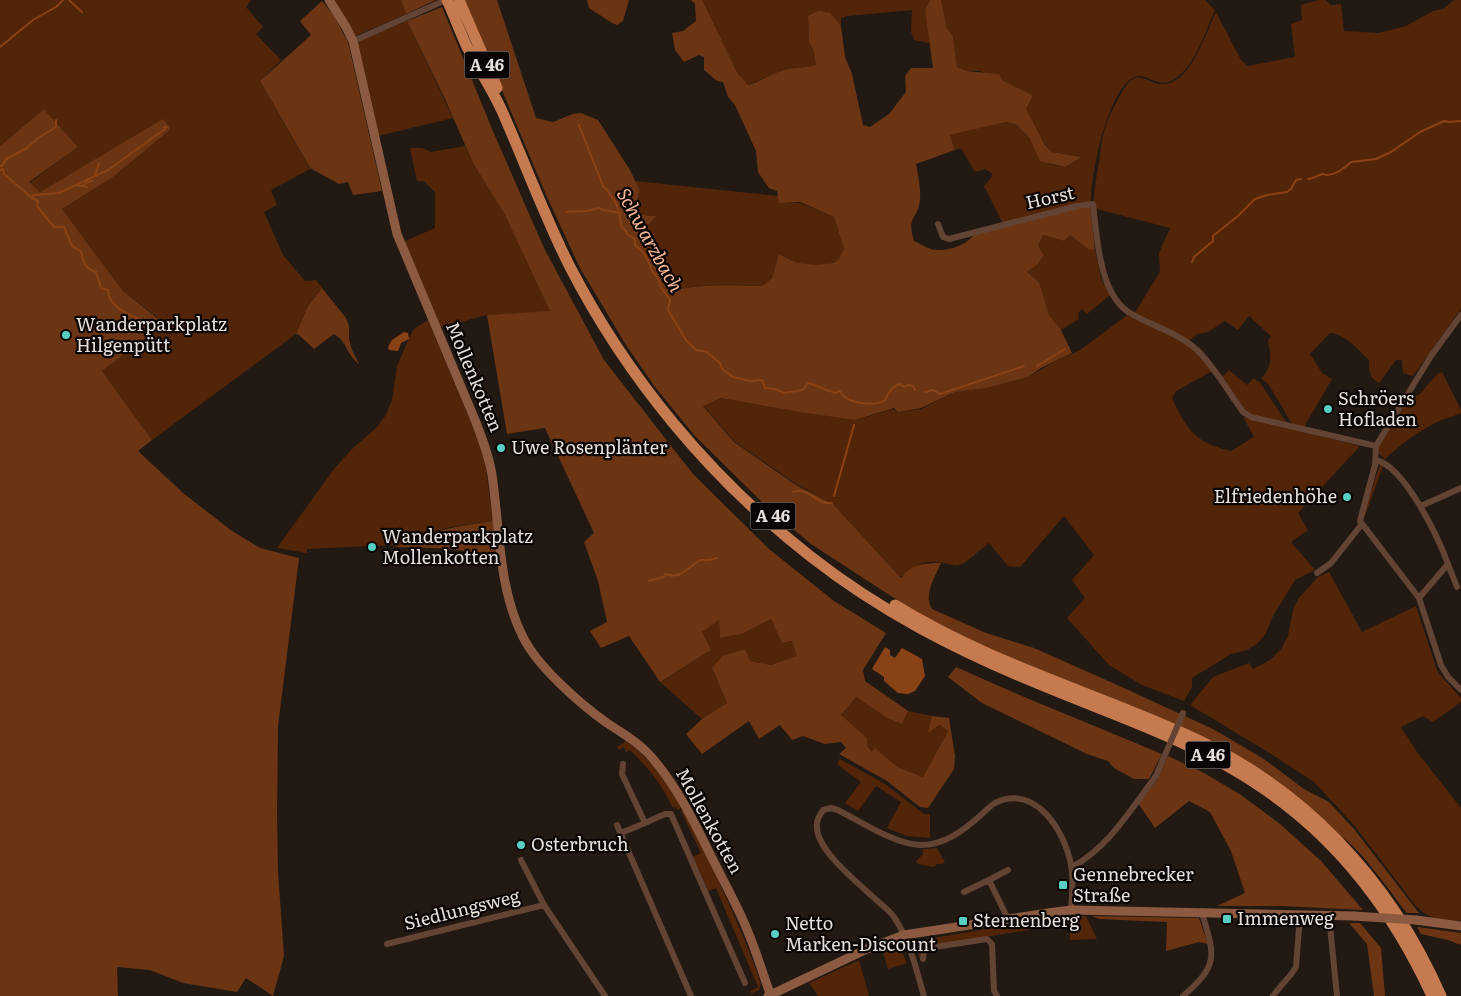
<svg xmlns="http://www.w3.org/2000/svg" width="1461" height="996" viewBox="0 0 1461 996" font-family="Literata,serif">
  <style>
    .green { fill: #532508 }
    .forest { fill: #6b3514 }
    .water { fill: #894216 }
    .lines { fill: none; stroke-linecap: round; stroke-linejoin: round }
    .stream { stroke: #894216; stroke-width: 2 }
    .street { stroke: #634434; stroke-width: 6 }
    .secondary { stroke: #8b5a40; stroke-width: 9 }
    .highway { stroke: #c67a50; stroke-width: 11 }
    .street-bridge { stroke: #634434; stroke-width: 6 }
    .secondary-bridge { stroke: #8b5a40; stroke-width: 9 }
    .poi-dot { fill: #57cec1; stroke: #090504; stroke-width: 2 }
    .labels { text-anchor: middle; stroke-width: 4.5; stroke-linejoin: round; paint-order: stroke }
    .shield { fill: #090504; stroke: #a49e9a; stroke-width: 1 }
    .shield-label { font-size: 16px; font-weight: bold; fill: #e6dfdb }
    .street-label { font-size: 18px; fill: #e6dfdb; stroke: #090504 }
    .poi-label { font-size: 18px; fill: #e6dfdb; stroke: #090504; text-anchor: start }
    .water-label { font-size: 19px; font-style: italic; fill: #f6b898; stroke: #090504 }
  </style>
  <rect width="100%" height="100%" fill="#231913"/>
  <!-- green -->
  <path class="green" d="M0 0H251L246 7 263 27 256 34 281 60 260 81 310 169 271 190 277 205 264 212 283 255 305 281 316 280 322 288 308 306 296 334 152 440 102 371 156 330 157 317 123 291 62 209 113 177 171 129 163 120 40 192 29 183 78 147 44 109 0 146Z
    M332 0H401L406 14 355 36Z
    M701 0H930L925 10 930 43 914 40 911 32 912 10 848 16 841 18V26L829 14 808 16 809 42 813 49 816 65C806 68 798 67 788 69 773 72 762 80 747 85L738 74Z
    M941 0H1205L1215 10C1204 34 1197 63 1175 79 1158 90 1146 72 1135 77 1108 87 1090 177 1091 203L1003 224 984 186 991 178 992 173 985 169 975 172 961 148 955 150 950 135 1005 122 1017 125 1053 165 1065 167 1082 157 1052 152 1045 144 1025 109 1033 95 980 71H966L957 67 953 37 947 28Z
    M1319 0H1326L1331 5 1341 4 1344 31 1379 33 1406 26 1433 11 1443 9 1454 0H1461V309L1413 376 1403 373 1402 360H1396L1379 383 1372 378 1369 369V360C1358 350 1346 334 1330 333L1310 354 1322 373 1332 379 1304 427 1292 424 1269 385 1261 378C1273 368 1271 355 1268 341L1271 336 1250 317 1254 314 1248 317 1238 330 1225 321 1208 332 1197 334 1188 342 1134 314 1160 272 1159 253 1170 228 1093 208C1094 192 1096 178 1099 162 1100 157 1100 152 1101 147 1103 128 1111 111 1121 94 1124 89 1127 83 1133 79 1141 74 1152 84 1161 84 1190 87 1206 32 1216 12L1241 60 1248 66 1295 57 1291 24 1302 20 1301 5Z
    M407 21 453 118 378 136 356 42Z
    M465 146 473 163 505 215 551 312 487 315 438 328 403 242 435 228V192L424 181H417L410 148H422L431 152Z
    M635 181 778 196 780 203H800L834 217 844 249C843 252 841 257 839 259 832 266 805 267 796 263 790 260 786 256 779 254L772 278 762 286C732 284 703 284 674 290L667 271 654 247 640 234 655 216H648L633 211 640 191Z
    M1043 235 1064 241 1070 235 1089 250 1095 249 1101 278 1110 295 1087 314 1082 309 1078 313 1079 319 1061 330 1049 316 1039 282 1027 272 1037 265 1044 255 1038 246Z
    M1129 314 1188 345 1201 357 1212 371 1176 391 1172 398C1187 430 1194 442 1231 451L1254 437 1243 417 1360 446 1298 513 1308 530 1291 542 1315 570 1295 580 1273 616 1266 633 1258 643 1247 650 1231 654 1192 678V687L1184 701 1142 685 1109 665 1067 618 1085 598 1072 580 1094 555 1064 516 1020 567 1008 566 989 543C983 547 967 562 962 564 954 567 950 564 943 563 923 559 915 566 900 577L833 504 796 484 734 441 703 405 722 398 856 420 893 409 898 412 921 409 955 392 987 388 1028 377 1054 362 1080 350Z
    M428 320 484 454 493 521C456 525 429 530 396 547L393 545 307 549V553L277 548 334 469 351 450 376 428 386 415 392 400 397 366 411 334 415 328Z
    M1229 370 1247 385 1254 378 1261 384 1286 422 1246 413 1221 378Z
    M1442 372 1461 410V413C1452 417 1443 419 1435 423 1416 433 1400 445 1385 459L1379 454V446L1409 397 1419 395 1437 374Z
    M1380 465 1383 466 1364 518 1367 503Z
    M1329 572 1362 632 1416 606 1437 670 1442 677 1461 698V702L1433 722 1423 716 1401 727 1417 752 1461 808V921C1440 920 1431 921 1415 905L1354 825 1314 782 1268 752 1190 705 1213 677 1249 663 1253 669 1270 660 1281 649 1288 636 1293 610 1298 599 1318 577Z
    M719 619 720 638 742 634 771 619 782 643 792 641 798 656 771 665 750 661 712 669 727 703 702 719 660 682 710 651 702 632Z
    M856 697 887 718 902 724 908 711 932 716 929 732 941 725 948 731 923 777 897 767 872 752 841 715Z
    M626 741C650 758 667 782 681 808L677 810 676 807 673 808C662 785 648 767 630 750L626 752 624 747 619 750 617 747Z
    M840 759 885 784 924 814H930V838L907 836 887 828 901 802 876 786 858 811 845 803 861 782 837 764Z
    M683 810C712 867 741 924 761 984L759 990 751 994 750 991 758 987 716 888 708 891 693 857 701 853 681 811Z
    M937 848 945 862 941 864H937L934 867 918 864 916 862 923 854V849Z
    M1064 916H1086L1097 939 1070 940 1069 924 1050 926 1051 918Z
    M1046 919V927L930 946 920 957 921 961C918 953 915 946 922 940Z
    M894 946 901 950 907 963 888 969 882 949Z
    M859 960 869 996H818L809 983Z"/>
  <!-- forest -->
  <path class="forest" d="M401 0H436L406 14Z
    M464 0H497L536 118 553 122 573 114 581 113 598 120 630 170 640 191 633 211 648 216H656L640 234 654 247 667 271 674 290C704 284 732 285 762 286L772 278 779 254 797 263 816 265 833 263 839 259 844 249 834 217 800 202 779 203 777 191 769 188 758 172 756 151 735 105 728 97 723 82 717 81 704 70V57L699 55 684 62 675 50 672 33 683 31 696 21 695 4 691 0H702L738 74 748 85C762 81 773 72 788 69 798 67 806 68 816 65L813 49 809 42 808 16 818 11 830 13 841 26 845 57 852 74 863 125 870 127 889 114 906 92 905 76 911 68H933L925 10 930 0H941L947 28 953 37 957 67 966 71 999 74 1003 81 1033 95 1026 109 1045 145 1052 152 1082 157 1065 167 1040 161 1030 139 1017 125 1006 122 950 135 955 150 916 164C918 175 921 189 920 200 918 219 906 216 914 241 921 244 929 250 937 250 951 251 969 244 976 232L1090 205 1095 249 1089 250 1070 235 1064 241 1043 235 1038 246 1044 255 1037 265 1027 272 1039 282 1049 315 1061 330 1072 353 1041 368 1028 377 987 388 955 392 921 408 898 412 894 408 855 420 801 412 721 398 703 406 734 442 796 485 833 504 901 578C911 564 924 563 941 563 935 577 923 595 932 609L986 633 1034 648 1115 684 1213 729 1264 759 1304 789 1329 802 1354 829 1419 913H1407C1392 895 1356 841 1336 834L1302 803 975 644 931 622 811 544 767 507 695 436 655 387 626 345 580 268 547 197Z
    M587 0H629L623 21 617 25 612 23 589 8Z
    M322 1 334 16 348 42 382 191 353 195 348 182 339 184 310 168 260 81 311 35 300 21Z
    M442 7 495 136 544 248 604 360 693 474 769 549 834 601 886 633 863 670 865 681 908 711 902 724 887 718 856 697 841 715 867 738V746L872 752 875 748 897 767 923 777 948 731 940 725 928 733 932 716 949 718 955 756 954 769 928 808 920 807 887 781 839 754 846 748 841 742 825 744 803 736 792 740 780 725 759 739 749 721 702 754 686 734 702 719 727 703 712 668 723 656 745 649 750 661 771 665 797 656 792 641 782 643 771 619 742 634 720 638 719 620 702 632 711 650 660 682 629 636 601 648 590 631 607 622 598 581 584 542 594 533 545 428 507 434 487 315 550 311 505 215 473 163 445 99 407 21Z
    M44 109 78 147 29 182 40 192 163 119 171 129 113 177 62 209 123 291 157 318 156 330 102 371 152 440 138 451 183 493 232 531 260 548 299 558 278 726 277 814 278 872 284 956 273 996 246 978 237 992 183 983 150 970 117 967 118 996H0V146Z
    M322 288 346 318 349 326V339L352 350 359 364C346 354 347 341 334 334L314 349 299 335 296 334 308 306Z
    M493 521 498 563C486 563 476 554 464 551 442 547 419 548 396 547 429 531 456 526 493 521Z
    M956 667 1017 694 1162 754 1149 779H1134L1114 768 1108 761 1087 754 982 703 948 677Z
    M1168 756 1204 773 1241 795 1280 824 1321 861 1363 910 1282 906H1217L1245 893 1231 851 1210 812 1189 801 1155 828 1138 803 1158 779Z
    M1092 916 1199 918 1208 944 1199 942 1166 951 1167 922 1099 919Z
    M1349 923H1360L1381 948 1385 996H1374L1367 944Z
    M1417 927 1461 933V945L1448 940 1421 934Z"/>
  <!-- water -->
  <path class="water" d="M404 332 408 333 409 339 401 343 398 351 389 350 388 347 392 340Z
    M885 647 890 650V655L895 658 902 648 922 659 925 676 915 691 908 694 898 693 884 681V677L872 669Z"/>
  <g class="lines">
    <!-- stream -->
    <path class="stream" d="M69 0 82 12
      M0 47 33 20 56 7 63 0
      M579 125 603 186C616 200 620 208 621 226L626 231 627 234 635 239V245L644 253 650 265 652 271 658 278 661 287 670 300 668 310 686 340 696 350 707 352 720 363 722 369 733 377 750 381 761 380 763 381 765 388 775 389 784 393 803 390 808 383C818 386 826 390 835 393L840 391C846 404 874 407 885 400 888 393 892 387 899 384L905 387 908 385 913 386 915 390
      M0 166H2L6 159 27 148 38 138 56 127V120
      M0 170 3 169 4 174 32 198 33 195 59 193 108 170 165 129 164 127H167
      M95 175 99 164
      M1308 179C1313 179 1318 175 1323 174 1324 174 1325 175 1327 175 1335 175 1345 168 1351 162L1376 159 1391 152 1420 132 1444 121 1449 122 1461 121
      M77 185 87 187
      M83 186 87 182 93 181
      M32 198 38 201 37 206 54 227H64L72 246 81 251C83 261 85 269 96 272L101 288 108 290C109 313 142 318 159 328
      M566 212 587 211 599 208 603 210 621 213
      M1192 262 1194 257 1213 241V236L1239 215 1255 199 1267 195 1287 192 1291 189 1296 180 1301 179
      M1037 366 1065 349
      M925 392 933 390 940 394 1024 366
      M793 492C808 486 818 506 832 503
      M834 496 854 425
      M649 581 663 577 666 574C681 580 688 567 700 560H709L717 558"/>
    <!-- street -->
    <path class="street" d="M353 41 446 0
      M938 224 943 237 949 239 1077 206 1093 204C1097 236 1099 295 1130 313 1152 326 1178 333 1197 350 1214 366 1229 393 1243 412L1251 417 1376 446
      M1461 315 1431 356 1376 446 1375 465 1360 521 1419 598 1441 665 1448 677 1461 690
      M1376 460C1405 467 1438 537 1448 564L1419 598
      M1421 506 1461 488
      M1448 564 1457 587
      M1317 573 1331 563 1362 524
      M645 823 665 814H671L745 983
      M617 825 691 996
      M621 833 645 823 622 774 623 764
      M521 860 544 905 605 996
      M1072 867C1109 847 1131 809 1156 776
      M989 880 1008 870
      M964 892 989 880 1008 919
      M1329 916 1337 996
      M387 944 544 905
      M923 959 924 952 928 948 987 939 992 944 994 991 997 996
      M924 996C916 969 910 941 894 917 888 909 879 903 872 896 856 881 818 851 817 828 816 821 819 816 823 810L831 808 838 810C861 822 896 845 921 845 945 845 964 830 981 815 985 811 990 806 995 803 1036 783 1065 832 1071 865 1074 879 1072 896 1071 910
      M1183 996C1219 965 1215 956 1202 913
      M1273 996C1279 987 1292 975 1296 967L1300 915"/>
    <!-- secondary -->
    <path class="secondary" d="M329 0 346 27 353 41 397 234 475 420C482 438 489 456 492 475 500 528 498 588 523 637 537 666 580 704 607 723 624 734 641 744 654 760 680 791 697 828 715 864 726 886 739 909 748 932 757 953 763 975 771 996
      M1416 920 1461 926
      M768 996 867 949 904 935 1048 913 1071 910 1354 916"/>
    <!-- highway -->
    <path class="highway" d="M447 0C454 15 460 32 467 47 478 68 492 89 502 111 525 163 544 215 569 265 627 378 710 478 810 556 880 611 956 650 1039 684 1115 716 1195 741 1264 789 1339 840 1394 913 1432 996
      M459 0 497 88
      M895 605C985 661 1089 691 1185 734 1303 787 1390 879 1441 996"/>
    <!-- street-bridge -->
    <path class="street-bridge" d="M1156 776 1183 713"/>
    <!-- secondary-bridge -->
    <path class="secondary-bridge" d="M1354 916 1416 920"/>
  </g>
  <!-- markers -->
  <g class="poi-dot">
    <circle cx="66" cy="335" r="5"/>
    <circle cx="1328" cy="409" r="5"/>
    <circle cx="501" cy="448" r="5"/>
    <circle cx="1347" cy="497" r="5"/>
    <circle cx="372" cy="547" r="5"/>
    <circle cx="521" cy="845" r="5"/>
    <rect x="1058" y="880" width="10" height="10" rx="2.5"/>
    <rect x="1222" y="914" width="10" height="10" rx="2.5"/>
    <rect x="958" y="916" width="10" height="10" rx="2.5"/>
    <circle cx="775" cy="934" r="5"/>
  </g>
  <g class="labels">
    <!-- shield labels -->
    <g class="shield">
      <rect x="464.5" y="51.5" width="45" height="27" rx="4"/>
      <rect x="750.5" y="502.5" width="45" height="27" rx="4"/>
      <rect x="1185.5" y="741.5" width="45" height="27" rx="4"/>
    </g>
    <g class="shield-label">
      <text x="487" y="71">A 46</text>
      <text x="773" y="522">A 46</text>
      <text x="1208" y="761">A 46</text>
    </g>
    <!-- street labels -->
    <g class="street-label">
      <text transform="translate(1050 198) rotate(-13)" y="6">Horst</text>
      <text transform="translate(474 377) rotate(67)" y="6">Mollenkotten</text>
      <text transform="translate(709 821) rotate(61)" y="6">Mollenkotten</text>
      <text transform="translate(462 910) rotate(-14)" y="6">Siedlungsweg</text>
    </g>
    <!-- poi labels -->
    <g class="poi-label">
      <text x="76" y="331">Wanderparkplatz<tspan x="76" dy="21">Hilgenpütt</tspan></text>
      <text x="1338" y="405">Schröers<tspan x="1338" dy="21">Hofladen</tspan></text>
      <text x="511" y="454">Uwe Rosenplänter</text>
      <text x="1337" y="503" text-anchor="end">Elfriedenhöhe</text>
      <text x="382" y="543">Wanderparkplatz<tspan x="382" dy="21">Mollenkotten</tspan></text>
      <text x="531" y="851">Osterbruch</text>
      <text x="1073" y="881">Gennebrecker<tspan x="1073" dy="21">Straße</tspan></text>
      <text x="1237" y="925">Immenweg</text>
      <text x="973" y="927">Sternenberg</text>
      <text x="785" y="930">Netto<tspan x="785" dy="21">Marken-Discount</tspan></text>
    </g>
    <!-- water labels -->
    <g class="water-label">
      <text transform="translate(650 240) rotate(61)" y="7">Schwarzbach</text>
    </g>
  </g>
</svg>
